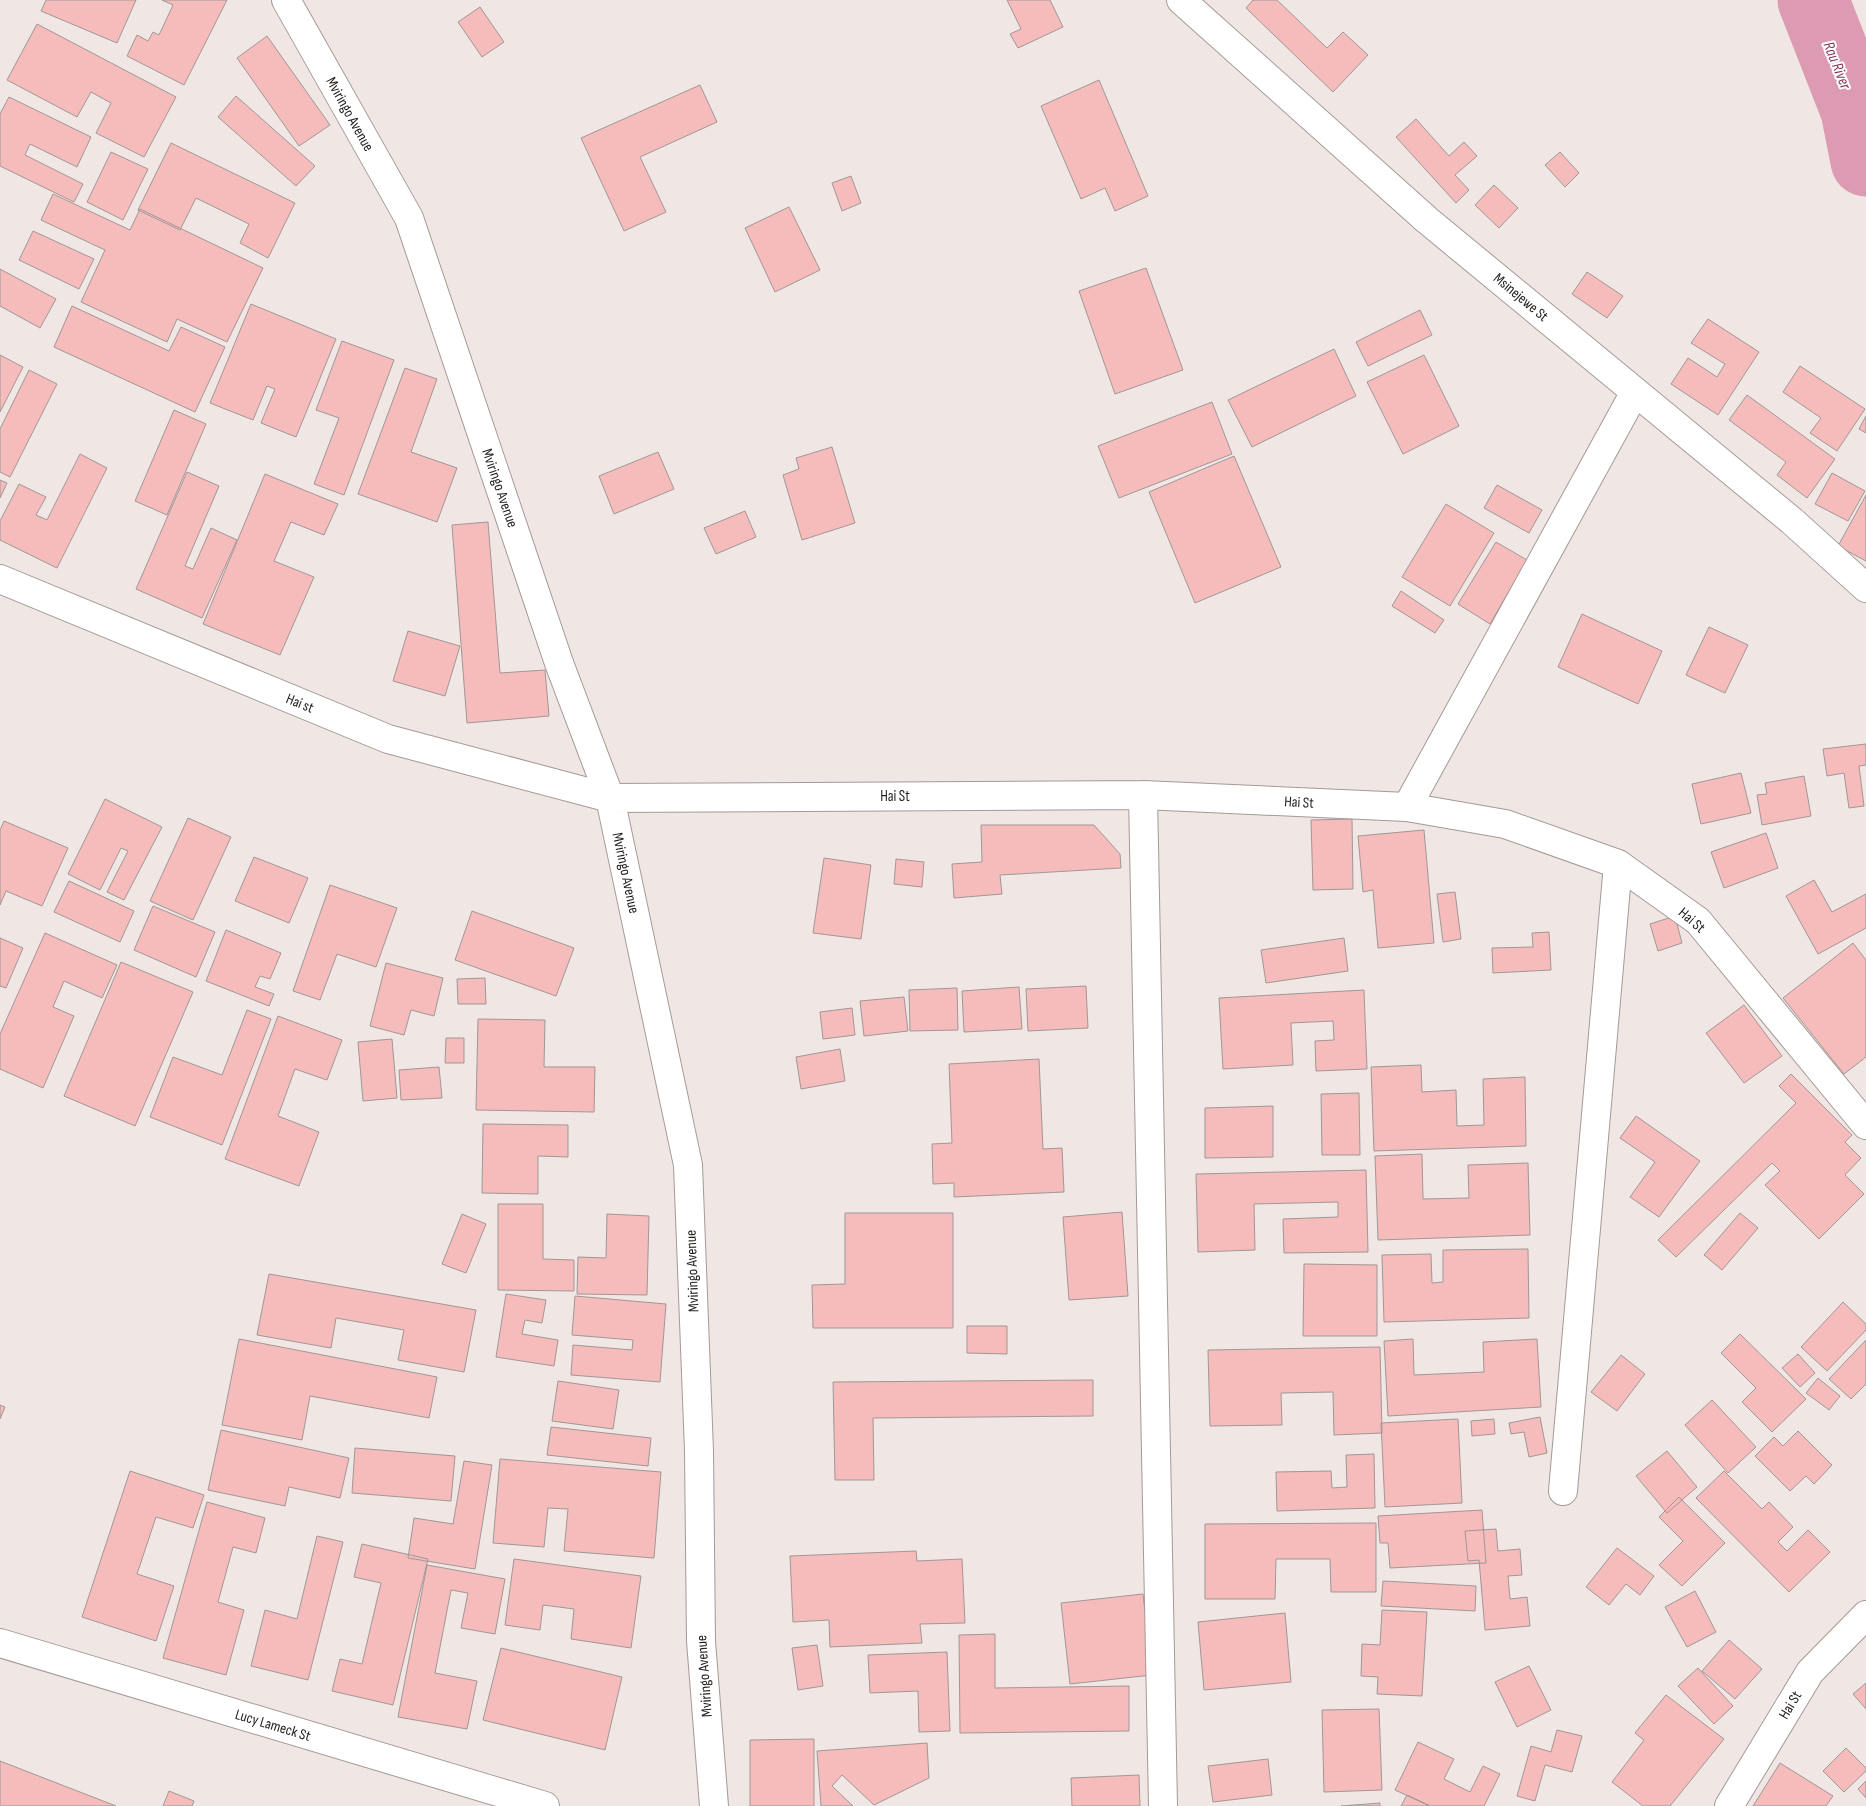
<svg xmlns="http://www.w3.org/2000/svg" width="1866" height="1806" viewBox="0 0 1866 1806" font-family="'Sofia Sans Condensed',sans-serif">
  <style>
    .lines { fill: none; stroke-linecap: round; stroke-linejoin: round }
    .river { stroke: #dc9ab3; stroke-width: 71 }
    .building { fill: #f6bbbb; stroke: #a19797 }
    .minor-casing { stroke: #a39a97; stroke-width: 30 }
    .minor { stroke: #fff; stroke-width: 28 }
    .labels { text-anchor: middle; stroke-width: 4; stroke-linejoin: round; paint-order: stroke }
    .street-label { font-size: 15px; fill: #201d1b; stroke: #fff }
    .water-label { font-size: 16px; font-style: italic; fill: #853659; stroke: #fff }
  </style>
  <rect width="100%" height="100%" fill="#f0e6e3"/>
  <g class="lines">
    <!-- river -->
    <path class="river" d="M1813 0 1856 110 1866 161"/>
  </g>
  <!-- building -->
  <path class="building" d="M46 0H136L117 43 41 11Z
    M162 0H227L184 85 127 56 137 35 148 41 153 32 159 35 173 5Z
    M1007 0H1050L1063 27 1018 48 1010 34 1021 29Z
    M1253 0H1277L1327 48 1343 32 1368 55 1333 92 1246 8Z
    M480 7 504 42 482 57 458 22Z
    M37 24 176 97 144 157 96 133 111 103 91 92 77 117 7 80Z
    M267 36 330 125 299 146 237 58Z
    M1099 80 1148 196 1115 211 1105 188 1081 199 1041 106Z
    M700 85 717 122 640 157 666 212 624 231 581 138Z
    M236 96 315 166 296 186 218 117Z
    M9 97 91 137 77 167 30 144 25 155 83 184 74 202 0 166V114Z
    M1416 119 1449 156 1464 142 1477 156 1455 175 1469 190 1456 203 1396 137Z
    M171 143 295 203 268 258 240 243 249 224 196 198 180 230 138 210Z
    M111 152 148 169 123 220 87 202Z
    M1560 152 1579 173 1565 187 1545 165Z
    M851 176 861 203 842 211 832 183Z
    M1494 185 1518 208 1499 228 1475 205Z
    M53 194 130 230 140 209 263 268 227 342 177 319 167 342 81 302 105 250 41 220Z
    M789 207 820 270 775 292 745 228Z
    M33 231 94 259 79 289 19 260Z
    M1146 268 1183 370 1115 394 1079 291Z
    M0 269 56 299 40 328 0 306Z
    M1587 272 1623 296 1607 318 1572 294Z
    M251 304 336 339 296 437 261 423 275 389 267 386 253 420 210 403Z
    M72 306 169 351 181 327 225 347 195 412 54 347Z
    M1420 310 1432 335 1368 366 1356 342Z
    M1708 319 1759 352 1718 415 1671 384 1688 358 1717 377 1725 364 1691 343Z
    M342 341 394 360 344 495 314 484 339 418 316 410Z
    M1334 349 1356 396 1252 447 1228 400Z
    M0 355 23 367 0 412Z
    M1424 355 1459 426 1403 454 1367 382Z
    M1800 366 1865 409 1837 451 1810 433 1821 418 1783 392Z
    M405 368 437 379 411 452 457 468 437 522 358 494Z
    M29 370 57 384 10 477 0 472V429Z
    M1747 395 1835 459 1807 498 1777 475 1786 462 1729 420Z
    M1212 402 1232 454 1119 498 1098 446Z
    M174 410 206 424 167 515 135 501Z
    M1866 416V433L1859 429Z
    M832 447 855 523 802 540 783 475 799 469 796 458Z
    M658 452 674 489 614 514 599 476Z
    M80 454 107 468 57 568 0 540V521L19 484 46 497 36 515 47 520Z
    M1234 456 1281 567 1195 603 1149 492Z
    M187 472 219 486 185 566 193 569 211 528 237 540 202 618 136 589Z
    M1832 473 1865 491 1848 521 1815 504Z
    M265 474 338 504 324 535 291 522 274 561 314 577 280 655 203 624Z
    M0 480 7 483 0 498Z
    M1497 485 1542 510 1529 533 1484 508Z
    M1866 495V561L1838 546Z
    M1446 504 1494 533 1450 606 1402 577Z
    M745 511 756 537 716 554 704 528Z
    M488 522 500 673 545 670 549 716 467 723 452 525Z
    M1496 542 1527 560 1490 624 1458 604Z
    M1401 591 1444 620 1435 633 1392 606Z
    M1582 614 1662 651 1638 704 1558 667Z
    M1709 627 1748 645 1725 693 1686 675Z
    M408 631 460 646 445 696 393 681Z
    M1866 744V765L1859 766 1864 806 1849 808 1844 773 1827 776 1823 749Z
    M1741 773 1751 813 1701 824 1692 784Z
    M1804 776 1811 816 1762 825 1757 795 1767 794 1765 783Z
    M105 799 162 827 124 900 107 892 128 851 121 848 100 890 68 874Z
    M188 818 231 837 193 920 150 901Z
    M1352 819 1353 889 1313 890 1311 820Z
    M4 821 68 848 42 906 6 891 0 905V830Z
    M981 825H1094L1120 854 1121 868 1000 875 1002 894 954 898 952 864 982 862Z
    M1424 830 1434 943 1378 948 1373 890 1363 892 1358 836Z
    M1766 833 1778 868 1724 888 1711 852Z
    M254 857 308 878 289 923 235 901Z
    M824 858 871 865 861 939 813 933Z
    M896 859 924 862 922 887 894 884Z
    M1814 880 1832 912 1866 894V928L1818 954 1786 896Z
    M69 881 134 911 120 942 54 912Z
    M330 885 397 908 376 967 337 954 320 1000 293 991Z
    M1455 892 1461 939 1443 942 1437 894Z
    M153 906 215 932 196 977 134 950Z
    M472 911 574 948 556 996 455 960Z
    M1675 916 1682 943 1658 951 1650 924Z
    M226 930 281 953 270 979 260 976 255 987 274 994 269 1006 206 981Z
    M1549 932 1551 970 1493 973 1492 948 1533 947 1532 933Z
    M45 933 117 965 102 998 64 981 53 1007 74 1016 43 1088 0 1069V1034Z
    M0 938 23 948 6 988 0 986Z
    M1344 938 1348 971 1266 983 1261 950Z
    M1853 943 1866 960V1057L1844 1074 1783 998Z
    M121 962 193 992 135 1126 64 1096Z
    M386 963 443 978 434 1016 411 1010 404 1035 370 1026Z
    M485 978 486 1004H458L457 979Z
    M1086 986 1088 1028 1028 1031 1026 989Z
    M1019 987 1022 1029 964 1032 962 991Z
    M957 988 958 1030 910 1031 909 990Z
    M1364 990 1367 1069 1316 1071 1315 1041 1334 1040 1333 1021 1291 1023 1293 1065 1223 1069 1219 998Z
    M904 997 908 1031 864 1036 860 1001Z
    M1744 1005 1782 1056 1744 1083 1706 1033Z
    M852 1008 855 1035 823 1039 820 1012Z
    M247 1010 271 1019 222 1145 150 1117 173 1057 222 1075Z
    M278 1016 342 1040 327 1080 295 1069 278 1116 319 1132 299 1186 225 1159Z
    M478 1019 545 1020 544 1067H595L594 1112 476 1110Z
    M446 1038H464V1063H445Z
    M392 1039 397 1098 363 1101 358 1042Z
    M840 1049 845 1081 801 1089 796 1057Z
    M1039 1059 1043 1149 1062 1148 1064 1192 954 1197V1183L933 1184 932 1144 952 1143 949 1064Z
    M1421 1065 1422 1092 1456 1090 1457 1126 1484 1125 1483 1079 1525 1077 1526 1146 1374 1151 1371 1067Z
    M439 1067 442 1098 401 1100 399 1070Z
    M1791 1074 1852 1135 1845 1142 1861 1158 1845 1175 1864 1194 1819 1239 1765 1185 1780 1171 1772 1163 1676 1257 1658 1240 1796 1103 1779 1086Z
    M1359 1093 1360 1155H1322L1321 1094Z
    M1273 1106V1157L1205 1158V1108Z
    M1636 1116 1700 1161 1659 1217 1630 1197 1655 1162 1620 1138Z
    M483 1124 568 1125V1157L538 1156V1194L482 1193Z
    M1422 1154 1423 1199 1469 1198 1468 1165 1528 1163 1530 1235 1378 1240 1375 1156Z
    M1366 1170 1368 1252 1284 1253 1283 1219 1338 1217V1202L1254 1204 1255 1250 1198 1252 1196 1174Z
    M498 1204H543V1259L574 1260V1291L498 1290Z
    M1122 1212 1128 1296 1069 1300 1063 1217Z
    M845 1213H953V1328H813L812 1285 845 1284Z
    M1740 1213 1758 1228 1722 1270 1704 1255Z
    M462 1214 486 1224 466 1273 442 1264Z
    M607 1214 649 1216 647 1295 577 1294 578 1257 606 1258Z
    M1528 1249 1529 1318 1384 1322 1382 1255 1431 1254 1432 1283 1443 1282V1250Z
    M1304 1264 1377 1265V1336H1303Z
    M269 1274 476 1310 464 1372 398 1360 404 1330 336 1318 331 1348 257 1335Z
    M506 1294 546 1300 542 1323 525 1320 522 1334 558 1340 554 1366 496 1357Z
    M575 1296 666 1304 660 1382 571 1375 573 1345 632 1350 633 1340 572 1335Z
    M1843 1302 1866 1324V1330L1827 1371 1801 1347Z
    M967 1326H1007V1354L967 1353Z
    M1740 1334 1806 1399 1772 1432 1742 1402 1756 1388 1721 1353Z
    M239 1339 437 1377 429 1418 310 1396 302 1440 222 1425Z
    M1413 1339 1414 1375 1484 1372 1483 1342 1537 1339 1541 1407 1388 1416 1384 1341Z
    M1866 1340V1384L1851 1399 1829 1379Z
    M1380 1347 1382 1433 1334 1435 1333 1392 1281 1393 1282 1425 1210 1426 1208 1350Z
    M1798 1354 1815 1373 1800 1387 1782 1368Z
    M1621 1355 1645 1374 1617 1411 1591 1392Z
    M1818 1378 1840 1396 1829 1410 1806 1393Z
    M1093 1380V1416L873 1418 874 1480H835L833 1382Z
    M558 1381 619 1390 613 1429 552 1421Z
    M1712 1400 1756 1447 1728 1473 1685 1425Z
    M0 1405 5 1407 0 1419Z
    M1540 1417 1547 1453 1529 1457 1524 1432 1511 1434 1509 1423Z
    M1458 1419 1462 1503 1385 1507 1381 1423Z
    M1494 1419 1495 1434 1472 1436 1471 1421Z
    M551 1427 651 1438 648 1466 547 1455Z
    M221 1430 349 1458 340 1498 289 1487 285 1506 208 1490Z
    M1798 1431 1832 1465 1814 1484 1806 1476 1790 1491 1755 1456 1774 1437 1783 1446Z
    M355 1448 455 1456 451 1501 352 1493Z
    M1667 1451 1697 1487 1667 1513 1636 1476Z
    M1374 1454 1375 1508 1277 1511 1276 1472 1331 1471 1332 1488 1347 1487 1346 1455Z
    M500 1459 661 1472 654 1558 564 1551 568 1509 548 1508 544 1547 493 1543Z
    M464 1461 492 1465 475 1569 408 1558 414 1518 453 1524Z
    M130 1471 204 1495 193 1528 156 1517 137 1574 174 1586 156 1641 82 1617Z
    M1724 1471 1762 1509 1769 1502 1793 1527 1778 1542 1787 1551 1808 1530 1830 1552 1789 1592 1696 1498Z
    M1679 1497 1725 1543 1682 1586 1659 1565 1683 1541 1659 1517Z
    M207 1502 265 1518 256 1553 233 1547 218 1602 244 1610 226 1675 163 1658Z
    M1482 1510 1486 1563 1390 1568 1388 1543H1380L1378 1516Z
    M1376 1523V1592H1331L1330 1559H1276L1275 1599H1205V1524Z
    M1496 1529 1498 1551 1520 1549 1522 1575 1508 1576 1510 1599 1527 1597 1530 1626 1485 1630 1479 1560 1468 1561 1465 1531Z
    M317 1536 343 1542 308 1680 251 1666 265 1610 297 1619Z
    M362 1544 428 1559 393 1705 332 1691 340 1659 362 1664 381 1583 354 1577Z
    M1617 1548 1654 1576 1640 1595 1626 1584 1609 1605 1586 1587Z
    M916 1551 917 1561 962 1559 965 1623 920 1624 922 1643 830 1647 829 1620 793 1622 790 1556Z
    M514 1559 641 1576 631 1648 571 1639 574 1609 543 1605 540 1630 505 1625Z
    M427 1565 505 1579 495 1634 461 1628 468 1593 451 1590 435 1673 477 1681 467 1729 398 1717Z
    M1383 1581 1476 1586 1475 1611 1381 1606Z
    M1695 1591 1716 1632 1687 1647 1665 1607Z
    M1143 1594 1152 1675 1070 1684 1061 1603Z
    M1382 1610 1427 1612 1422 1696 1377 1694 1378 1677 1361 1676 1362 1644 1380 1645Z
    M1285 1613 1291 1682 1204 1690 1198 1622Z
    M995 1634V1688L1129 1686V1731L960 1733 959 1635Z
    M1729 1640 1762 1669 1735 1699 1702 1671Z
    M817 1645 823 1686 798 1690 792 1648Z
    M501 1648 622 1677 605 1750 483 1720Z
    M947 1652 950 1731 919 1732 918 1691 870 1693 868 1655Z
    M1529 1666 1551 1710 1517 1727 1495 1682Z
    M1698 1668 1733 1706 1714 1724 1678 1686Z
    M1866 1683V1709L1853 1694Z
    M1666 1695 1724 1739 1670 1806H1643L1612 1782 1644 1740 1635 1733Z
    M1379 1709 1382 1790 1324 1792 1322 1710Z
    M1557 1730 1582 1736 1572 1772 1545 1765 1535 1801 1517 1796 1531 1746 1551 1752Z
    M814 1739V1806H750V1740Z
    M1418 1742 1454 1759 1444 1779 1470 1792 1483 1766 1500 1774 1484 1806H1430L1395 1790Z
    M927 1743 929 1778 874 1805 842 1775 832 1786 853 1806H821L817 1751Z
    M1846 1748 1866 1768V1771L1844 1792 1823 1771Z
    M1268 1759 1272 1795 1213 1802 1208 1766Z
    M0 1761 116 1806H0Z
    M1780 1763 1833 1796 1826 1806H1753Z
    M1139 1775 1140 1806H1072L1071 1778Z
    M1866 1781V1798L1858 1789Z
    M169 1791 194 1801 192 1806H163Z
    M1407 1795 1430 1806H1401Z
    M1380 1803V1806H1341Z"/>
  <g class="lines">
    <!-- minor casing -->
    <g class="minor-casing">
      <path id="minor" d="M286 0 409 218 559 663 610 798 688 1165 699 1451 701 1641 714 1806
        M1181 0 1427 220 1792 521 1866 588
        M0 579 388 739 610 798 1143 795 1407 807 1505 824 1618 864 1698 921 1866 1125
        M1143 795 1163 1806
        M1407 807 1635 392
        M1563 1491 1618 864
        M0 1643 545 1806
        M1729 1806 1810 1672 1866 1615"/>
    </g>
    <!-- minor -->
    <use href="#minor" class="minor"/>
  </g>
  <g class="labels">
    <!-- street labels -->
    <g class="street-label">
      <text transform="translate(350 114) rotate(61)" y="5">Mviringo Avenue</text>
      <text transform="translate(1521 297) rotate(40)" y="5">Msinejewe St</text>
      <text transform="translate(500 488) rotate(71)" y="5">Mviringo Avenue</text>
      <text transform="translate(300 703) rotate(22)" y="5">Hai st</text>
      <text x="895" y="801">Hai St</text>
      <text transform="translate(1299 802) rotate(3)" y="5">Hai St</text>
      <text transform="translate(626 873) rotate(78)" y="5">Mviringo Avenue</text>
      <text transform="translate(1692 920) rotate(41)" y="5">Hai St</text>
      <text transform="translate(692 1271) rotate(-92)" y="5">Mviringo Avenue</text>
      <text transform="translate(704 1676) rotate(-94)" y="5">Mviringo Avenue</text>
      <text transform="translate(1790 1705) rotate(-59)" y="5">Hai St</text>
      <text transform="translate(273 1725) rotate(17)" y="5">Lucy Lameck St</text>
    </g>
    <!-- water labels -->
    <g class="water-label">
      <text transform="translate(1838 65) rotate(68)" y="6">Rau River</text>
    </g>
  </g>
</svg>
